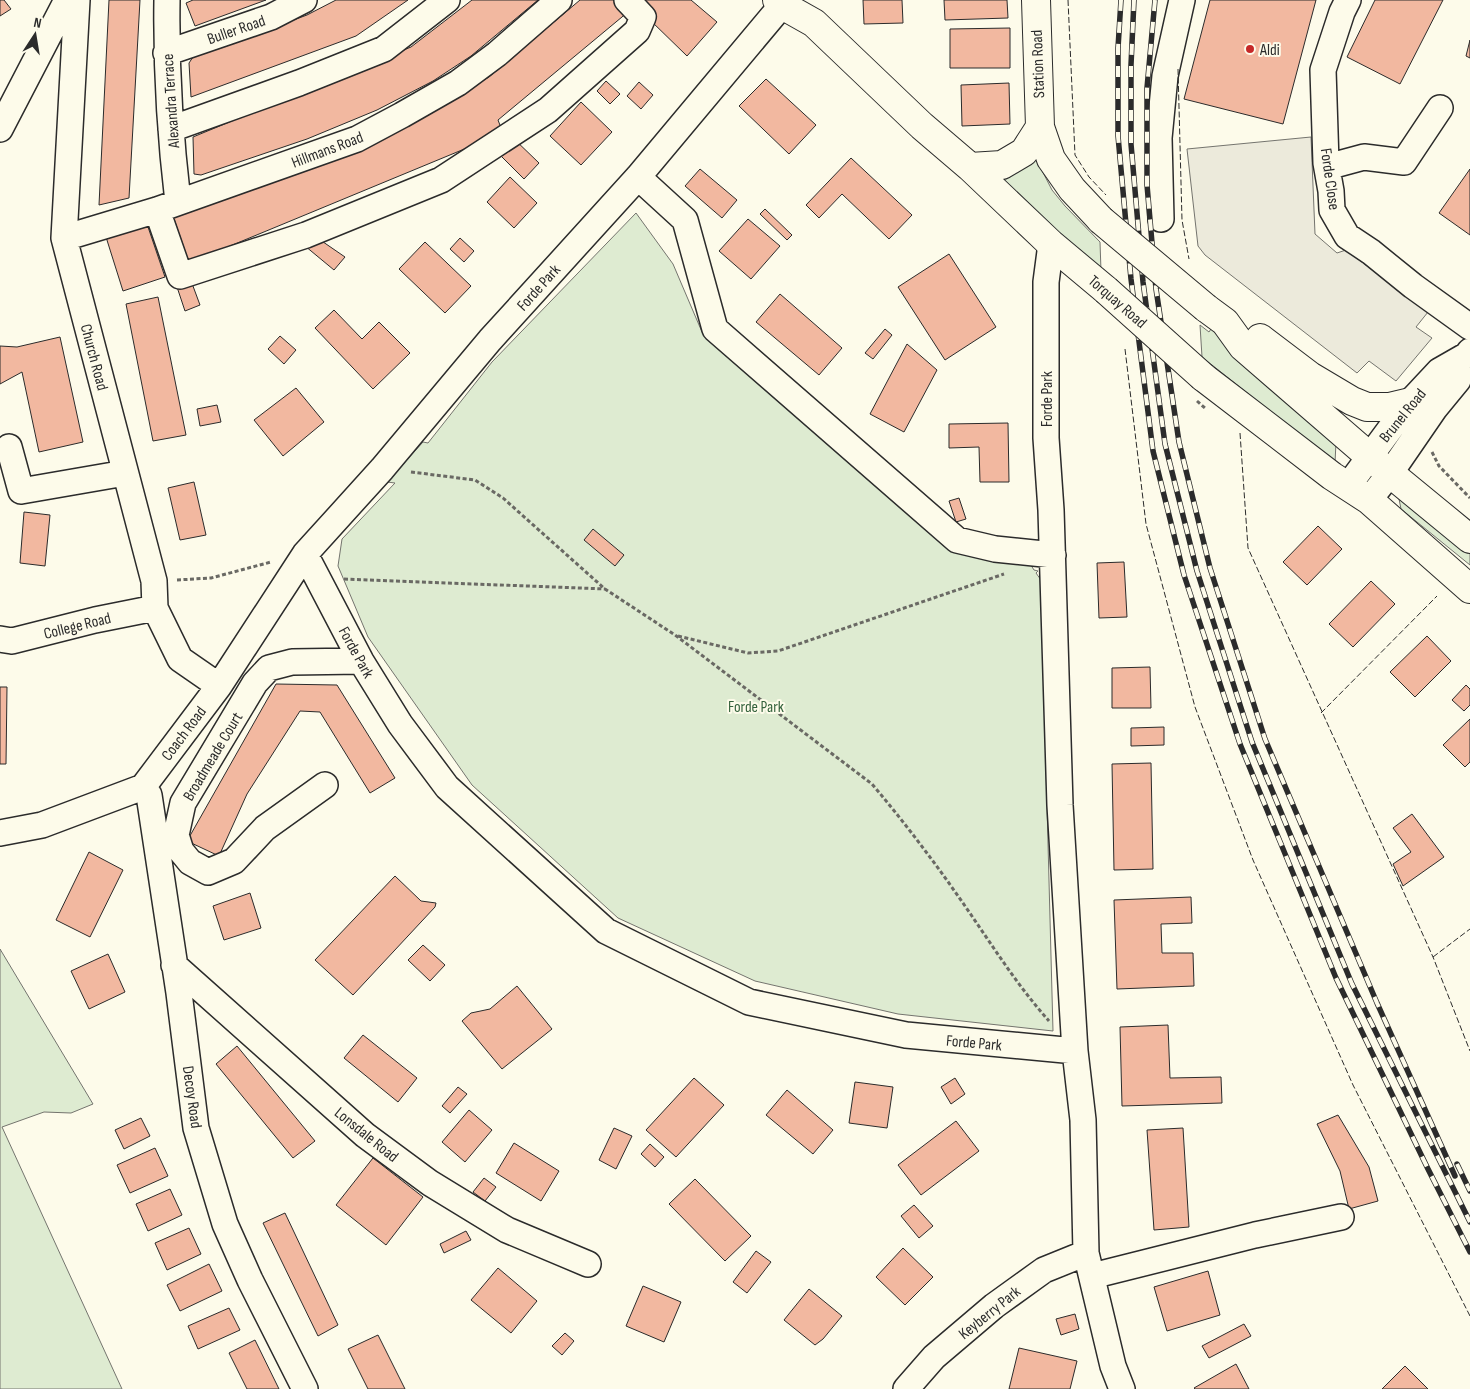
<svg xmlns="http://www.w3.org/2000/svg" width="1470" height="1389" viewBox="0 0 1470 1389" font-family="'Sofia Sans Condensed',sans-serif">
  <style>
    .green { fill: #deebd1; stroke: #74746e }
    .parking { fill: #eceadb; stroke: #74746e }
    .building { fill: #f2b8a0; stroke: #2b2b2b }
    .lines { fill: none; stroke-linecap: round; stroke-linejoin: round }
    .minor-casing { stroke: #2b2b2b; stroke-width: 28 }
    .major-casing { stroke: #2b2b2b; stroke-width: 30 }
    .path { stroke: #6a6964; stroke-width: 3; stroke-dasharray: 4 2.5; stroke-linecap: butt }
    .minor { stroke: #fdfbea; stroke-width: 25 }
    .major { stroke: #fdfbea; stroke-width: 28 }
    .rail-casing { stroke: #2b2b2b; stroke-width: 5.5 }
    .rail { stroke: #fdfbea; stroke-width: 4; stroke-dasharray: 11; stroke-linecap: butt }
    .major-bridge-casing { stroke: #2b2b2b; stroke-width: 30; stroke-linecap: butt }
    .path-bridge { stroke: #6a6964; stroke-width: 3; stroke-dasharray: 4 2.5; stroke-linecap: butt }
    .major-bridge { stroke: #fdfbea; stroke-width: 28 }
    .fence { stroke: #2b2b2b; stroke-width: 1; stroke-dasharray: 6 2.5; stroke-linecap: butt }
    .poi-dot { fill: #c62828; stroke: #fdfbea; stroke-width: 2 }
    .labels { text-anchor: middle; stroke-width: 4; stroke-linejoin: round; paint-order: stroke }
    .street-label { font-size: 16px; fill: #2b2b2b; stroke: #fdfbea }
    .poi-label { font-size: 16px; fill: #2b2b2b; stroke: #fdfbea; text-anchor: start }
    .park-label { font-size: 16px; fill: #34623c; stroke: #fdfbea }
  </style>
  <rect width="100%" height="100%" fill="#fdfbea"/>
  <!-- green -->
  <path class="green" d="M1033 153 1052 190 1065 206 1100 242 1101 271 994 174Z
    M636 213 673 264 702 332 936 532 1027 559 1034 570 1038 571 1036 573 1041 580 1053 1031 898 1014 755 981 618 918 472 785 368 637 338 566 342 539 395 483 387 482 423 442 428 443 492 362Z
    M1200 325 1209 332 1211 329 1336 442 1335 463 1202 357Z
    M1392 489 1470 545V565L1401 509 1399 499Z
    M0 949 93 1104 71 1113 44 1112 2 1127 122 1389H0Z"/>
  <!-- parking -->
  <path class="parking" d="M1311 137 1315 234 1337 253 1346 250 1428 312 1416 327 1432 338 1396 381 1369 361 1357 373 1205 255 1198 246 1187 149Z"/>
  <!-- building -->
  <path class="building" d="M0 0H4L11 9 0 16Z
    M109 0H140L129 198 99 205Z
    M193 0H266L195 26 186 3Z
    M336 0H408L356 36 191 97 189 63 193 57 307 15Z
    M472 0H538L471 56 433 81 377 110 307 139 201 175 194 174 193 137 411 47Z
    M580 0H618L628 12 498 120 503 133 189 263 172 213 385 136 489 77Z
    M642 0H691L717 22 687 56 649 19Z
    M863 0H902L903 23 864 24Z
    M944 0H1007L1008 18 945 20Z
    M1210 0H1316L1283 124 1184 99Z
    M1375 0H1443L1400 84 1347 57Z
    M1010 28V68H950V29Z
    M1470 40V58L1466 56Z
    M766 79 816 125 789 154 739 106Z
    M606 81 620 94 610 104 597 91Z
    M639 82 653 95 641 109 627 96Z
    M1009 83 1010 124 962 126 961 85Z
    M581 102 612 132 581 165 550 136Z
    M511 136 539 163 524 179 496 151Z
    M851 158 912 215 889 239 842 194 819 218 806 205Z
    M700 169 737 200 722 218 685 186Z
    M1470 169V235L1439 213Z
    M510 177 537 203 514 228 487 202Z
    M765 209 792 235 787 240 760 214Z
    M748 219 780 246 751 279 719 251Z
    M147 224 165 277 123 291 106 237Z
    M313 235 345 257 334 270 299 241Z
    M460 238 474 251 464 262 450 249Z
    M425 242 471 286 445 313 399 269Z
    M949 254 996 327 945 360 898 287Z
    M190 278 200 305 185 311 176 284Z
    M780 294 842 348 819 375 756 322Z
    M158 297 186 435 153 441 126 304Z
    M334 310 362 339 379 322 410 353 373 389 315 328Z
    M885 329 892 335 873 359 865 353Z
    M280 336 296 350 284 364 268 349Z
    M60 337 83 442 39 452 22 372 0 384V346L17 347Z
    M907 344 937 370 904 432 870 414Z
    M296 388 324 422 283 456 254 420Z
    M217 405 221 422 200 426 197 409Z
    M1008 423 1009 482H980L979 447 949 448V424Z
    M194 482 206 535 180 540 168 488Z
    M959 498 966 519 956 522 949 501Z
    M24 512 50 515 45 566 20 563Z
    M1318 526 1342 549 1307 585 1283 562Z
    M593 529 624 555 615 566 584 540Z
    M1124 562 1127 617 1099 618 1097 563Z
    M1371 581 1395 604 1353 647 1329 624Z
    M1427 636 1451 661 1415 697 1390 672Z
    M1150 667 1151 708H1112V668Z
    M276 684 337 685 395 778 370 793 320 712 300 711 247 794 219 856 187 841Z
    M1466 685 1470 689V705L1464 711 1452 700Z
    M0 687H7L6 764H0Z
    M1470 719V762L1465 767 1443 745Z
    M1164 727V745L1131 746V728Z
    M1151 763 1153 869 1114 870 1112 764Z
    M1412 814 1444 857 1403 886 1393 864 1411 852 1393 828Z
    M89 852 123 870 90 937 56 920Z
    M395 876 421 901 436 903 435 907 353 995 315 960Z
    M250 893 261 928 224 940 213 906Z
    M1191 897 1192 923 1161 924 1162 953H1193L1194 986 1117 989 1114 900Z
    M423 945 445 965 430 981 408 960Z
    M108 954 125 992 89 1009 71 971Z
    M517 986 552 1029 502 1069 462 1021 471 1013 490 1009Z
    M1168 1025 1170 1078 1221 1077 1222 1103 1122 1106 1120 1027Z
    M363 1035 417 1078 398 1102 344 1058Z
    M237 1046 315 1141 293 1158 216 1064Z
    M694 1078 724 1105 676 1157 646 1130Z
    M955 1078 965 1094 951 1104 941 1087Z
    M855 1082 893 1087 887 1128 849 1123Z
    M458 1087 467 1094 450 1113 442 1106Z
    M787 1090 833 1130 813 1154 766 1115Z
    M469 1110 492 1130 465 1162 442 1142Z
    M1338 1115 1369 1167 1378 1201 1349 1209 1340 1171 1317 1124Z
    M141 1118 150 1136 124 1149 115 1130Z
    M956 1121 979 1151 921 1195 898 1165Z
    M614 1128 632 1136 616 1169 599 1160Z
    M1183 1128 1189 1227 1154 1230 1147 1130Z
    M514 1143 559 1171 541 1201 496 1173Z
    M650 1144 664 1157 655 1167 641 1154Z
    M155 1148 168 1176 130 1193 117 1165Z
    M373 1158 423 1197 386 1245 336 1205Z
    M484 1178 496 1187 485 1201 473 1192Z
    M695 1179 751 1236 725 1261 669 1204Z
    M170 1189 182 1215 148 1231 136 1204Z
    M914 1205 933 1226 919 1238 901 1216Z
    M285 1213 338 1325 318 1336 263 1223Z
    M189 1228 201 1254 167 1270 155 1243Z
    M466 1231 471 1240 444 1253 440 1244Z
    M903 1248 933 1277 905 1305 876 1277Z
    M756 1251 771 1262 747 1293 733 1282Z
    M209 1264 222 1291 180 1311 167 1285Z
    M498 1268 537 1301 511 1333 471 1300Z
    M1208 1271 1220 1315 1167 1331 1154 1287Z
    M643 1286 681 1302 664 1342 626 1326Z
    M809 1289 842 1316 823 1339 815 1345 784 1320Z
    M229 1308 240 1330 198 1349 188 1326Z
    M1075 1314 1079 1329 1061 1335 1056 1319Z
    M1244 1324 1251 1336 1209 1358 1202 1346Z
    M565 1333 574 1341 562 1355 552 1346Z
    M378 1335 405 1389H368L348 1349Z
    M255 1340 279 1389H247L229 1353Z
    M1019 1348 1077 1361 1070 1389H1009Z
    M1236 1364 1249 1389H1195L1194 1388Z
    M1405 1366 1428 1389H1382Z"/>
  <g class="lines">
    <!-- minor casing -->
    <g class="minor-casing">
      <path id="minor" d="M77 0 64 238 154 581 155 608 180 659 219 686
        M167 0C166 68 170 135 178 202
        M1348 0 1342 12 1323 70 1326 163 1331 191 1332 210 1347 236 1371 252 1413 286 1470 327
        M166 53 271 17 304 0
        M0 129 67 0
        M171 129 299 83 384 49 447 0
        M1327 167 1364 157 1404 162 1440 108
        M638 177 685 220 715 329 957 540 995 549 1053 555
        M157 210 180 276 306 235 441 180 548 110 637 31 643 17 627 0
        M1161 219 1159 138 1165 76 1182 0
        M64 238 157 210 357 139 402 115 458 83 497 54 559 0
        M9 447 21 491 125 473
        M1348 486 1410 402 1439 371 1467 355
        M1369 500 1391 472 1435 408 1458 380 1467 355 1470 351
        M305 554 361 661 400 724 447 787 606 931 749 1002 906 1035 1075 1051 1060 805 1051 510 1046 438V282L1051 244
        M0 639 12 641 95 620 155 608
        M325 785 265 828 234 861 208 872 190 862 181 851 176 835 183 803 255 683 269 668 292 662 361 661
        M143 787 149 795 179 993 196 1128 225 1224 250 1280 305 1389
        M0 833 42 825 143 787 219 686 305 554 382 469 490 340 638 177 782 5
        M174 965 365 1135 430 1183 507 1230 588 1264
        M1075 1051 1083 1120 1086 1253 1113 1366 1122 1389
        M1092 1276 1255 1235 1341 1217
        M906 1389 934 1357 994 1306 1044 1270 1086 1253"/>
    </g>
    <!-- major casing -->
    <g class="major-casing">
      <path id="major" d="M777 0 782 5 814 23 922 126 970 167 1051 244 1106 290
        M1036 0 1040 127 1051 159 1072 189 1101 220
        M970 167 1002 165 1024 152 1040 127
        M1206 308 1225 322 1243 347 1369 456 1470 539
        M1260 338 1310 376 1352 401 1367 407H1389L1410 402
        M1203 377 1332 476 1369 500 1470 589"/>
    </g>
    <!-- path -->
    <path class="path" d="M1432 452 1439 466 1470 498
      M411 472 475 480 503 498 605 589 675 635 872 784C905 823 936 864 965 906 992 945 1017 985 1049 1021
      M344 579 605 589
      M177 580 211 578 271 562
      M678 636 748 653 778 651 1004 574"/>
    <!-- minor -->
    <use href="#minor" class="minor"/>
    <!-- major -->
    <use href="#major" class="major"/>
    <!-- rail casing -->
    <g class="rail-casing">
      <path id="rail" d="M1121 0 1118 48V136L1131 279 1153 451 1184 575 1240 744 1336 978 1428 1169 1470 1252
        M1134 0 1131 65V144L1143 282 1165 444 1197 571 1252 742 1352 984 1470 1222
        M1155 0 1147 88V185L1156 289 1179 442 1210 568 1265 739 1377 1003 1455 1176
        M1457 1164 1470 1191"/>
    </g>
    <!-- rail -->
    <use href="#rail" class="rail"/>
    <!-- major-bridge casing -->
    <g class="major-bridge-casing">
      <path id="major-bridge" d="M1101 220 1206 308
        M1106 290 1203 377"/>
    </g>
    <!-- path-bridge -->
    <path class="path-bridge" d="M1197 401 1206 409"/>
    <!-- major-bridge -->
    <use href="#major-bridge" class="major-bridge"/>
    <!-- fence -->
    <path class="fence" d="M1068 0 1075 155 1089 177 1106 195
      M1178 69 1182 220 1189 259
      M1125 349 1146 524 1195 707 1253 860 1353 1085 1470 1316
      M1240 433 1248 548 1433 957 1470 1051
      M1321 713 1437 596
      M1433 957 1470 929"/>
  </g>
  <!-- markers -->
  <circle class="poi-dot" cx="1250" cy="49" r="5"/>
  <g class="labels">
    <!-- street labels -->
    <g class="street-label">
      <text transform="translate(236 29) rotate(-19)" y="6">Buller Road</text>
      <text transform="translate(1037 64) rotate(-92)" y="6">Station Road</text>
      <text transform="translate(170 101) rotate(-94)" y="6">Alexandra Terrace</text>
      <text transform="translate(327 149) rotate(-21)" y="6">Hillmans Road</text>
      <text transform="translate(1331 179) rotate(82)" y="6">Forde Close</text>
      <text transform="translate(538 287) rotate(-48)" y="6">Forde Park</text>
      <text transform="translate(1118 301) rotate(41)" y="6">Torquay Road</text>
      <text transform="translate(95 357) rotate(75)" y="6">Church Road</text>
      <text transform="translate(1046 399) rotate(-90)" y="6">Forde Park</text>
      <text transform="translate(1402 415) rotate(-51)" y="6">Brunel Road</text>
      <text transform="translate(77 625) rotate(-14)" y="6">College Road</text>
      <text transform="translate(357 652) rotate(61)" y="6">Forde Park</text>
      <text transform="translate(183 733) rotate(-53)" y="6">Coach Road</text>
      <text transform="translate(212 756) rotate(-59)" y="6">Broadmeade Court</text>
      <text transform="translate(974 1042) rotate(5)" y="6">Forde Park</text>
      <text transform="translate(193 1097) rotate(82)" y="6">Decoy Road</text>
      <text transform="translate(367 1134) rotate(39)" y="6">Lonsdale Road</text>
      <text transform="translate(989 1312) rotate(-39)" y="6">Keyberry Park</text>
    </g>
    <!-- poi labels -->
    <g class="poi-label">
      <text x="1260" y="55">Aldi</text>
    </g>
    <!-- park labels -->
    <g class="park-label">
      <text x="756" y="712">Forde Park</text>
    </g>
  </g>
  <!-- north arrow -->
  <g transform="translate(35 35) rotate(12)" stroke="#fdfbea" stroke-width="4" paint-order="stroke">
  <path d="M0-4L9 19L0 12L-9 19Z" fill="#2b2b2b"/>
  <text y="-8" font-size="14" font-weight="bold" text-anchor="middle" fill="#2b2b2b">N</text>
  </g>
</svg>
